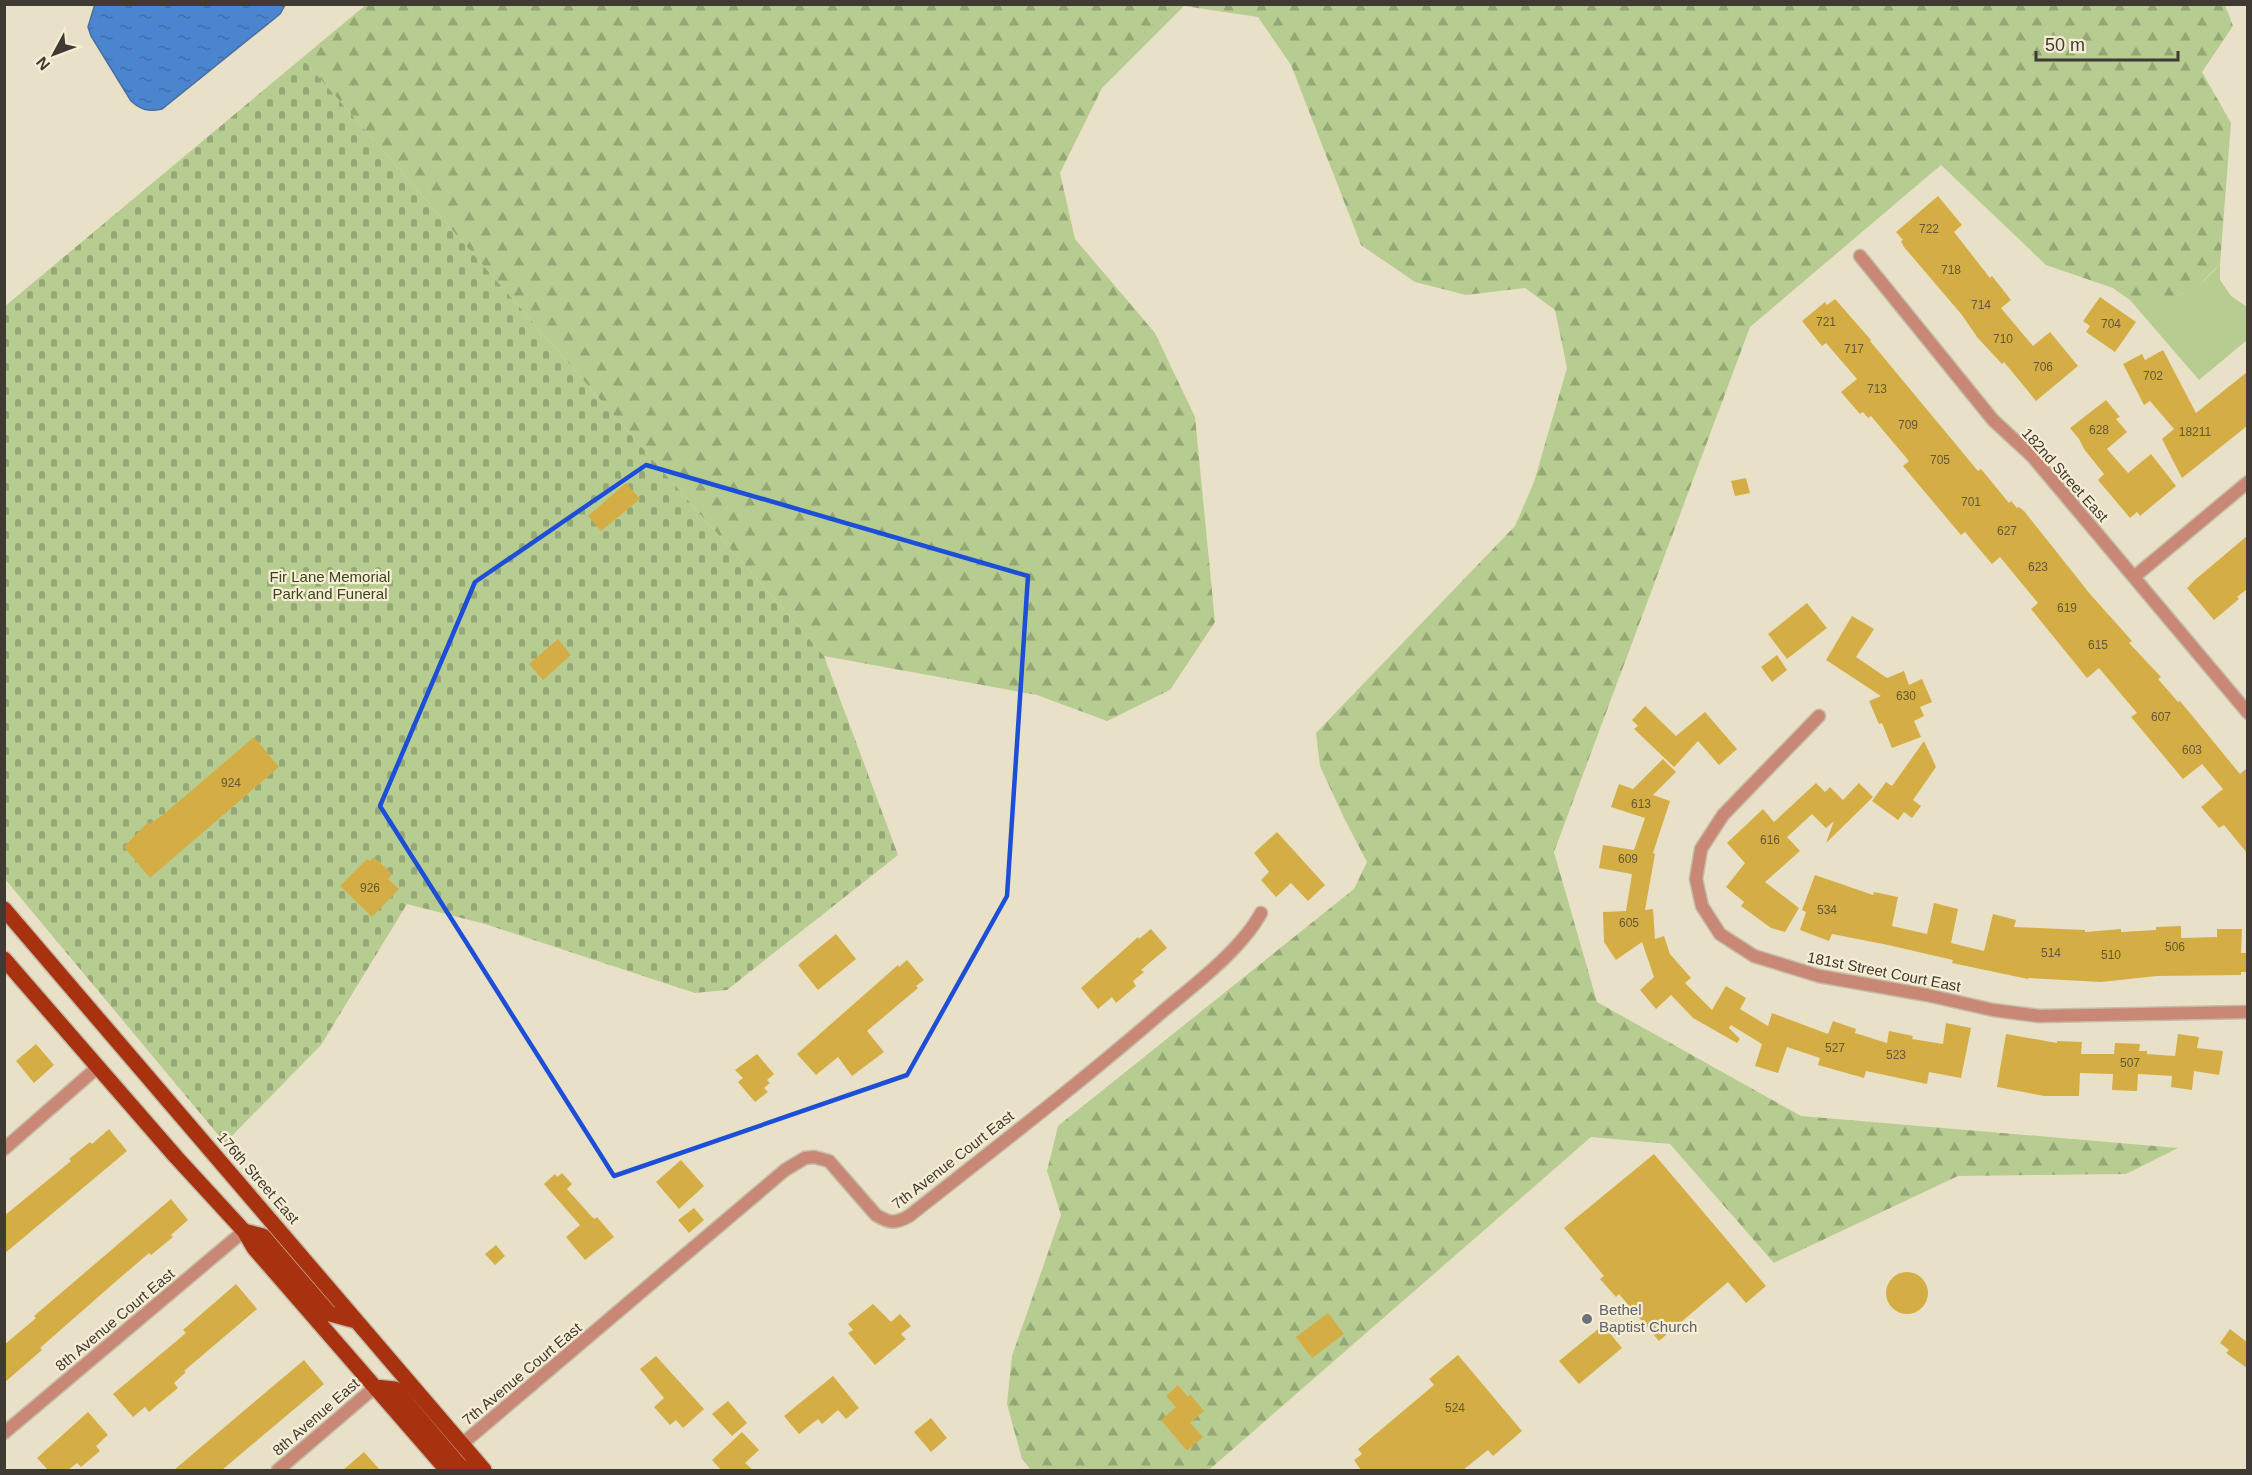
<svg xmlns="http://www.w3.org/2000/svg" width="2252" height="1475" viewBox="0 0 2252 1475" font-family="Arial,sans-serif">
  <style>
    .forest { fill: url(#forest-firs) }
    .cemetery { fill: url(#cemetery-stones) }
    .park { fill: #b7cc90 }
    .water { fill: url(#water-ripples); stroke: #486fa0; stroke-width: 1.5 }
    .building { fill: #d4ae45 }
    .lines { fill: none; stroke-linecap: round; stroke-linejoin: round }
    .minor-casing { stroke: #c4bca7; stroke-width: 15 }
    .primary-casing { stroke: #c4bca7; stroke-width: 18 }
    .minor { stroke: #c98776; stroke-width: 12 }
    .primary { stroke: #a83110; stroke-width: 15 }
    .marked { fill: none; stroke: #1d4ed8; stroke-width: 4.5; stroke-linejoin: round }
    .worship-dot { fill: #6b7280; stroke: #f7edd5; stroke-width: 2 }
    .labels { text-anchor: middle; stroke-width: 4.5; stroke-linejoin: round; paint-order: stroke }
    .number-label { font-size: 12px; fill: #645837 }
    .street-label { font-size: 15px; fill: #3f3b32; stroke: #f7edd5 }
    .park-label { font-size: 15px; fill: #39461e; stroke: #f7edd5 }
    .worship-label { font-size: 15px; fill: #5b616d; stroke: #f7edd5; text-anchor: start }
  </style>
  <defs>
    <pattern id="forest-firs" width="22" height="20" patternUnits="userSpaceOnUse" patternTransform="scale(1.5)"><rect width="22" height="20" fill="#b7cc90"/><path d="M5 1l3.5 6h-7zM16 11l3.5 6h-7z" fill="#96a776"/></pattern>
    <pattern id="cemetery-stones" width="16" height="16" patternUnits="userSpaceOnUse" patternTransform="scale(1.5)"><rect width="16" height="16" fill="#b7cc90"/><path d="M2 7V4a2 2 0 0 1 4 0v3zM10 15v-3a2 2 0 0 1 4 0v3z" fill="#96a776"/></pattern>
    <pattern id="water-ripples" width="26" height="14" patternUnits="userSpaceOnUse" patternTransform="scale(1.5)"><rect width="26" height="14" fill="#4c85cf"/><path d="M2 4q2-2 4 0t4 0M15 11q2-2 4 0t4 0" fill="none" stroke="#416ea9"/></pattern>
  </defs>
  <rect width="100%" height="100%" fill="#e9e0c8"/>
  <!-- forest -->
  <path class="forest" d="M367 4 2225 5 2233 26 2202 72 2231 123 2220 264 2196 288 2182 294 2164 300H2130L2113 288 2046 265 1941 165 1750 327 1554 852 1597 1002 1801 1116 2178 1148 2126 1174 1958 1176 1774 1263 1670 1144 1591 1137 1209 1470H1031L1022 1459 1007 1404 1012 1356 1061 1215 1047 1171 1058 1126 1354 889 1367 862 1344 818 1320 766 1316 733 1515 526 1534 482 1567 368 1555 310 1525 288 1466 295 1415 282 1361 245 1291 65 1258 17 1184 6 1102 88 1060 173 1075 239 1155 333 1195 417 1215 622 1170 690 1107 721 1037 695 824 656 302 58Z"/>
  <!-- cemetery -->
  <path class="cemetery" d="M302 58 824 656 898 855 727 990 695 993 485 924 407 904 321 1045 225 1143 5 879 4 307Z"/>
  <!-- park -->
  <path class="park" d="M2220 264V280L2231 296 2247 307V340L2199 380 2130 300C2172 300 2191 298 2220 264Z"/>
  <!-- water -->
  <path class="water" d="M95 4H285V5L280 14 162 109C149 112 141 110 131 101L91 36 88 27Z"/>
  <!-- building -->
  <path class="building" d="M1938 196 1962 225 1954 232 1990 278 1992 276 2011 300 2001 308 2033 346 2050 332 2078 366 2036 401 2004 362 2002 364 1977 337 1962 315 1904 247 1901 241 1903 240 1896 232Z
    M2100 297 2136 322 2115 352 2086 332 2090 326 2083 321Z
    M1835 299 1871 340 1870 341 1978 471 1981 469 2009 503 2011 501 2017 508 2019 507 2024 511 2090 594 2132 641 2129 643 2161 677 2158 679 2178 702 2180 701 2240 774 2247 768V853L2224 825 2219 828 2201 807 2223 789 2202 764 2183 779 2131 717 2137 713 2099 668 2087 678 2031 609 2038 603 2000 557 1992 564 1965 532 1961 535 1903 466 1909 461 1871 416 1868 418 1863 412 1860 414 1841 392 1857 379 1826 343 1822 346 1802 321 1825 302 1827 305Z
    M2163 350 2196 413 2247 372V426L2182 478 2162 439 2174 429 2150 401 2144 405 2123 364 2142 354 2145 360Z
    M2106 400 2120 417 2116 419 2127 432 2107 449 2128 473 2151 454 2176 486 2140 516 2137 512 2130 518 2098 480 2104 474 2084 449 2079 439 2070 428Z
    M1746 478 1750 493 1735 496 1731 481Z
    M626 483 640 499 601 531 588 516Z
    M2247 536V589L2237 597 2239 599 2214 620 2187 588 2196 579Z
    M1807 603 1827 628 1787 659 1768 634Z
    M1852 616 1874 629 1856 657 1887 678 1904 671 1909 685 1922 679 1932 702 1920 707 1924 716 1914 721 1921 737 1892 748 1882 723 1879 724 1869 701 1881 696 1826 660Z
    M558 639 571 655 543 680 529 664Z
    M1777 655 1787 670 1772 682 1761 667Z
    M1645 706 1676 736 1705 712 1737 749 1719 765 1698 741 1674 767 1634 729 1638 726 1632 720Z
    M254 737 279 767 150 878 124 847 148 822 150 824 164 814Z
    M1924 741 1936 767 1913 800 1921 806 1912 818 1904 812 1898 820 1872 801 1886 782 1892 786Z
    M1663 759 1676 772 1653 795 1670 801 1653 853 1655 854 1645 910 1653 909 1655 939 1664 936 1670 954 1691 978 1685 983 1712 1010 1726 986 1746 998 1740 1009 1768 1026 1772 1013 1828 1034 1833 1021 1856 1029 1855 1033 1887 1043 1889 1031 1913 1036 1912 1039 1943 1044 1946 1023 1971 1028 1961 1078 1929 1072 1927 1084 1866 1071 1864 1078 1818 1065 1820 1058 1787 1047 1778 1073 1755 1066 1762 1044 1731 1025 1729 1028 1740 1039 1737 1043 1693 1018 1671 995 1656 1009 1640 990 1654 977 1642 942 1616 960 1604 942 1603 912 1626 911 1632 874 1599 868 1603 845 1634 850 1645 818 1611 807 1619 784 1633 789Z
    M1816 783 1825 792 1830 787 1843 800 1859 783 1873 797 1826 843 1834 821 1826 828 1812 814 1787 837 1800 851 1765 882 1799 908 1785 932 1771 928 1741 906 1744 902 1726 887 1745 863 1727 843 1763 809 1774 822Z
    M1277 832 1325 885 1308 901 1291 883 1276 897 1261 880 1269 872 1254 853Z
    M374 857 392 874 388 879 399 889 372 917 340 886 367 859 370 861Z
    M1815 875 1873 895 1874 892 1898 897 1892 926 1927 934 1934 903 1958 909 1951 943 1984 951 1993 914 2016 920 2014 927 2085 930V932L2121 929V932L2156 930V927L2181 926V938L2217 937V929H2242L2241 953H2247V972H2241V975L2157 976 2101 982 2029 978 2028 979 1952 963 1953 960 1888 945 1832 934 1829 941 1800 930 1806 912 1802 910Z
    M1151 929 1167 948 1141 970 1144 972 1133 981 1136 986 1116 1003 1112 997 1098 1009 1081 988 1138 937 1139 939Z
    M836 934 856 959 818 990 798 965Z
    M907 960 924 980 916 986 918 988 867 1031 884 1052 852 1076 838 1057 816 1075 797 1054 898 965 899 967Z
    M2006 1034 2057 1043V1041L2082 1042 2081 1054H2114L2115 1043 2140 1044 2139 1051H2147V1054L2175 1056 2178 1034 2199 1037 2197 1048 2223 1051 2219 1075 2194 1071 2192 1090 2171 1087 2172 1076 2138 1074 2137 1091 2112 1090 2113 1074 2080 1073 2079 1096H2044L1997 1087Z
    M36 1044 54 1065 34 1083 16 1061Z
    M757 1054 774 1074 767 1080 770 1083 764 1088 768 1092 755 1102 738 1082 743 1078 735 1070Z
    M109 1129 127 1151 4 1254V1216L71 1161 69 1159 90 1142 92 1144Z
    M1654 1154 1766 1286 1746 1303 1728 1282 1659 1341 1619 1294 1616 1297 1600 1279 1604 1276 1564 1228Z
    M681 1160 704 1186 679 1209 656 1182Z
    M562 1173 572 1184 567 1189 592 1217 595 1219 597 1217 614 1237 585 1260 566 1237 580 1225 544 1184 555 1174 557 1177Z
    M171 1199 188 1220 171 1235 173 1237 151 1255 149 1253 114 1283 40 1348 42 1350 4 1383V1345L36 1318 34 1316Z
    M694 1208 704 1220 689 1233 678 1220Z
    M496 1245 505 1256 495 1265 485 1254Z
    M1886 1293a21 21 0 1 1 42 0a21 21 0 1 1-42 0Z
    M236 1284 257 1309 184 1371 186 1372 174 1383 178 1388 149 1412 145 1407 133 1417 113 1394 186 1333 183 1330Z
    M873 1304 891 1322 900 1314 911 1326 901 1334 906 1339 875 1365 848 1333 853 1330 848 1324Z
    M1328 1313 1344 1334 1312 1358 1296 1337Z
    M1603 1325 1622 1348 1579 1384 1559 1361Z
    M2230 1329 2247 1342V1368L2226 1353 2229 1350 2220 1343Z
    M1458 1355 1522 1431 1493 1456 1488 1450 1463 1470H1361L1354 1460 1362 1454 1358 1449 1434 1385 1429 1379Z
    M656 1356 704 1409 683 1428 676 1420 670 1425 654 1407 664 1398 640 1369Z
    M304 1360 324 1384 222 1470H174Z
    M833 1376 859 1408 846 1419 838 1410 822 1424 818 1419 799 1434 784 1416Z
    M1178 1385 1188 1397 1190 1394 1204 1411 1190 1423 1203 1437 1187 1451 1161 1420 1176 1407 1166 1396Z
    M728 1401 747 1423 732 1436 712 1414Z
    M88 1412 108 1435 96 1446 100 1451 81 1467 77 1463 68 1470H48L37 1458Z
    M931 1418 947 1438 931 1452 914 1432Z
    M742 1432 759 1450 745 1463 753 1470H721L712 1460Z
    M364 1452 380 1470H343Z"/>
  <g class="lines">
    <!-- minor casing -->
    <g class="minor-casing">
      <path id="minor" d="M1860 256 1993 420 2032 456 2248 713
        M2134 577 2248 482
        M1819 716 1723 815 1701 849 1696 879 1702 906 1720 934 1754 956 1819 976 1927 995 1993 1010 2039 1016 2248 1012
        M4 1149 99 1066
        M4 1433 244 1231
        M462 1444 785 1170 805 1158 814 1157 829 1161 876 1215C889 1223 895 1224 909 1216 994 1149 1080 1083 1162 1012 1194 985 1241 950 1261 913
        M278 1470 375 1387"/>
    </g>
    <!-- primary casing -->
    <g class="primary-casing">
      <path id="primary" d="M4 909 484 1470
        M4 959 176 1157 244 1231 254 1248 447 1470
        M244 1231 263 1236 330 1314 356 1321
        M375 1387 395 1389 461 1467 470 1470"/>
    </g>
    <!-- minor -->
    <use href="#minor" class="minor"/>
    <!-- primary -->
    <use href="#primary" class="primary"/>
  </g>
  <!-- marked area -->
  <path class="marked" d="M646 465 1028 576 1007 896 907 1075 614 1176 380 806 475 582Z"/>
  <!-- markers -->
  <circle class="worship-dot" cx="1587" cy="1319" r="6"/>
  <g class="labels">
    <!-- number labels -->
    <g class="number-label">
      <text x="1929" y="233">722</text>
      <text x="1951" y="274">718</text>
      <text x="1981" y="309">714</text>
      <text x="1826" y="326">721</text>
      <text x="2111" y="328">704</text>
      <text x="2003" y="343">710</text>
      <text x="1854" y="353">717</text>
      <text x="2043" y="371">706</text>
      <text x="2153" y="380">702</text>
      <text x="1877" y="393">713</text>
      <text x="1908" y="429">709</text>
      <text x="2099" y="434">628</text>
      <text x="2195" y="436">18211</text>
      <text x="1940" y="464">705</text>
      <text x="1971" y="506">701</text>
      <text x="2007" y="535">627</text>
      <text x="2038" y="571">623</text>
      <text x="2067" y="612">619</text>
      <text x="2098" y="649">615</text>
      <text x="1906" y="700">630</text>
      <text x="2161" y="721">607</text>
      <text x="2192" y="754">603</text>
      <text x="231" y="787">924</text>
      <text x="1641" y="808">613</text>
      <text x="1770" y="844">616</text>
      <text x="1628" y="863">609</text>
      <text x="370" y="892">926</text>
      <text x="1827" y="914">534</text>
      <text x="1629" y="927">605</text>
      <text x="2175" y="951">506</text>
      <text x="2051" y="957">514</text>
      <text x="2111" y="959">510</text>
      <text x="1835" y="1052">527</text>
      <text x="1896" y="1059">523</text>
      <text x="2130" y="1067">507</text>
      <text x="1455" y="1412">524</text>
    </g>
    <!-- street labels -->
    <g class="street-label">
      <text transform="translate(2065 475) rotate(48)" y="5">182nd Street East</text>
      <text transform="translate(1884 972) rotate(11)" y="5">181st Street Court East</text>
      <text transform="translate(953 1160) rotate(-38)" y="5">7th Avenue Court East</text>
      <text transform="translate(258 1178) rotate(49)" y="5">176th Street East</text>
      <text transform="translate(115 1320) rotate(-40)" y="5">8th Avenue Court East</text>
      <text transform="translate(522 1374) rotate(-40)" y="5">7th Avenue Court East</text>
      <text transform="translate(316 1417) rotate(-41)" y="5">8th Avenue East</text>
    </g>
    <!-- park labels -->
    <g class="park-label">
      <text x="330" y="582">Fir Lane Memorial<tspan x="330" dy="17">Park and Funeral</tspan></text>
    </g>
    <!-- worship labels -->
    <g class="worship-label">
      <text x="1599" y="1315">Bethel<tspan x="1599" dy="17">Baptist Church</tspan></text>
    </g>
  </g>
  <!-- border -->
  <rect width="2252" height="1475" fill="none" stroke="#3f3b32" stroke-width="12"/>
  <!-- north arrow -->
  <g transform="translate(54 54) rotate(229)" stroke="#f7edd5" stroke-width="4.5" paint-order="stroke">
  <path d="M0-4.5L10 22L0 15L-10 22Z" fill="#3f3b32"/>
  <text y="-9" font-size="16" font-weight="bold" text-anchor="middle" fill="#3f3b32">N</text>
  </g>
  <!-- scale -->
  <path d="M2036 51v9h142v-9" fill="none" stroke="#3f3b32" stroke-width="3"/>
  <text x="2045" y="51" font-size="18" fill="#3f3b32" stroke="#f7edd5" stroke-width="4.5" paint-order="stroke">50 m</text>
</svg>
